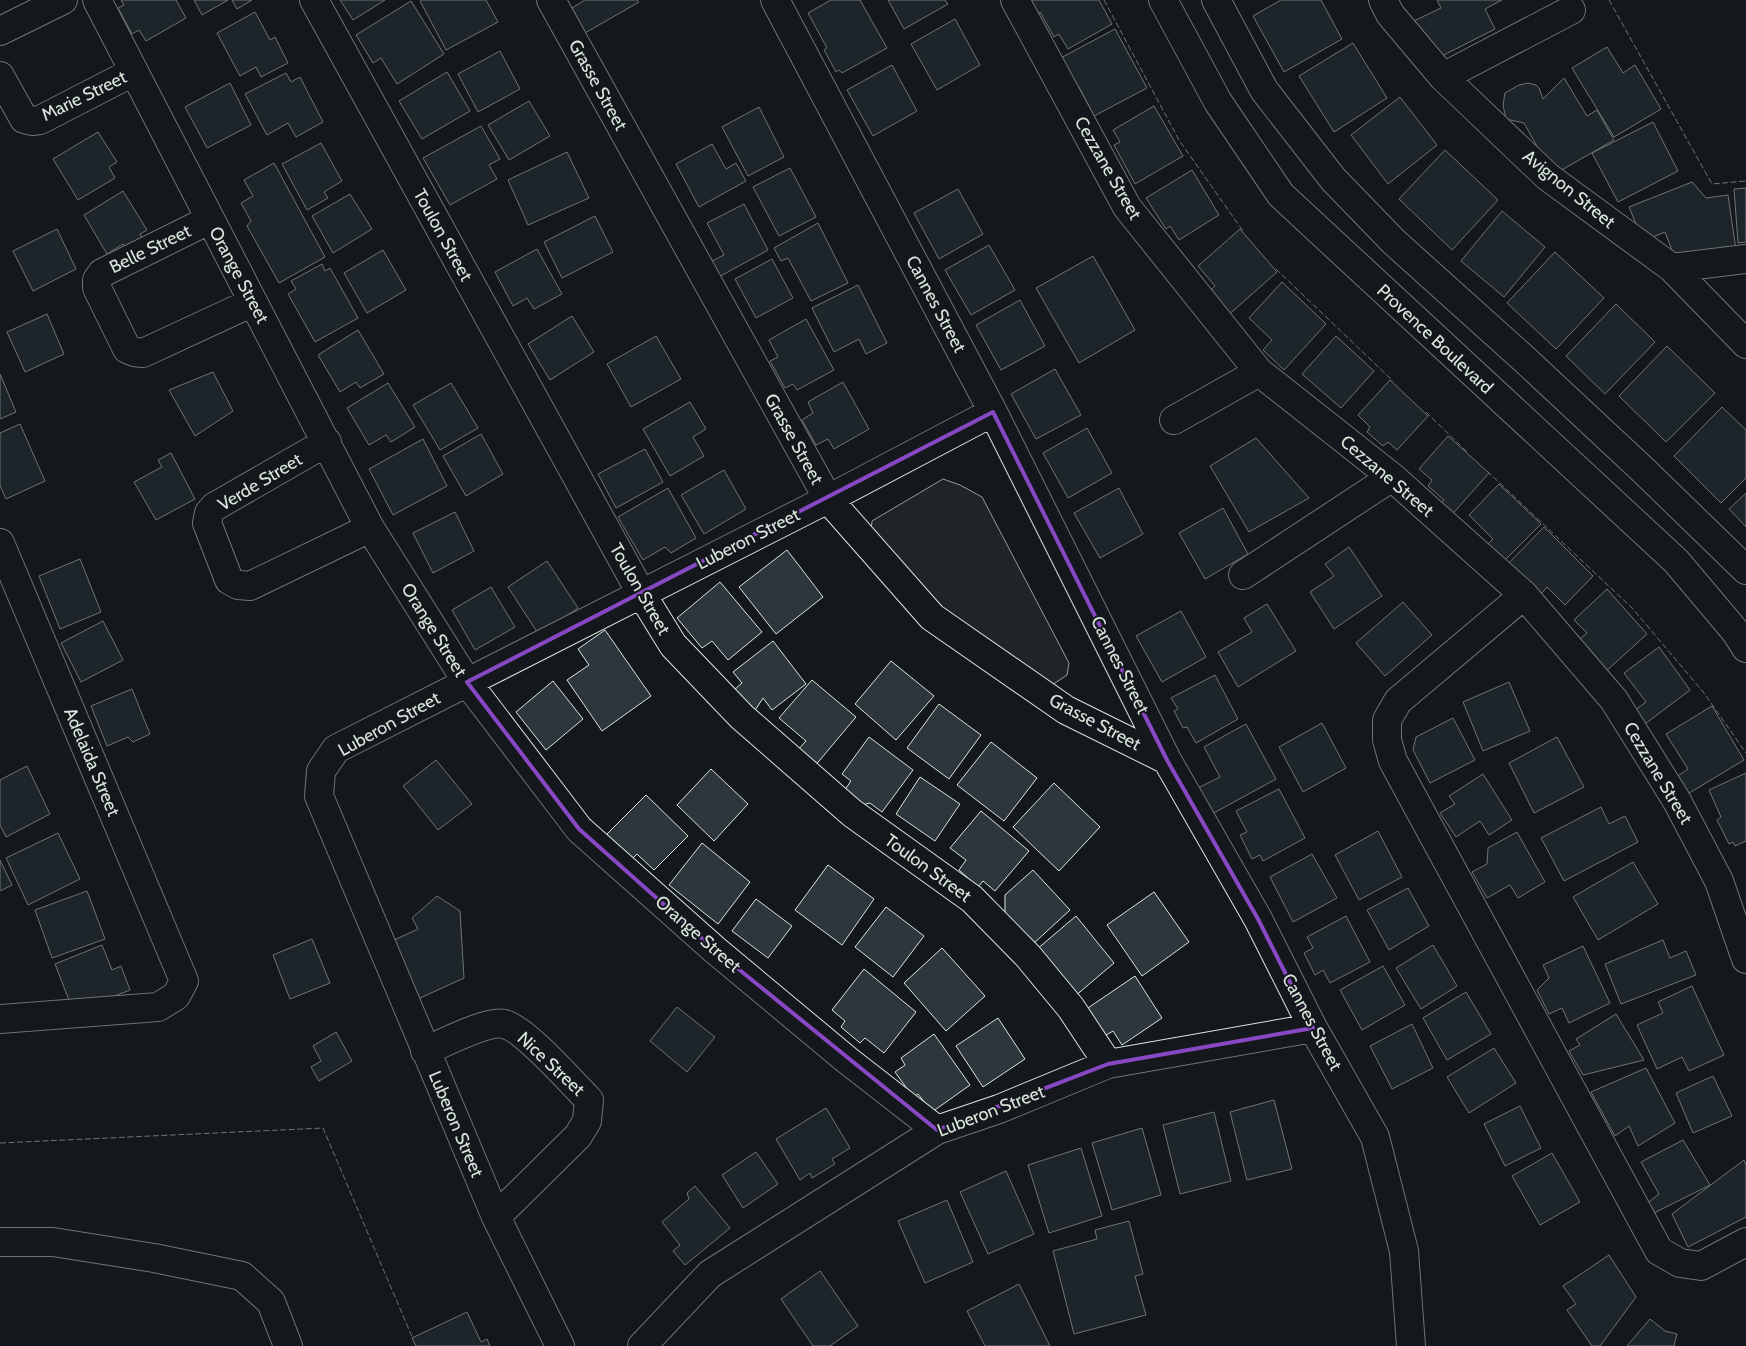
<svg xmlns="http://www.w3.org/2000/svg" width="1746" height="1346" viewBox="0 0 1746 1346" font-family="Cabin,sans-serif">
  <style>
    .green { fill: #202428; stroke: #939e99 }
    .building { fill: #2c363c; stroke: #d8e6dc }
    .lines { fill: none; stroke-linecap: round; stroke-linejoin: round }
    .minor-casing { stroke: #d8e6dc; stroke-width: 30 }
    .minor { stroke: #14181c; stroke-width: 28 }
    .fence { stroke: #d8e6dc; stroke-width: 1; stroke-dasharray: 6 2.5; stroke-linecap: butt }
    .marked { fill: none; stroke: #8948c3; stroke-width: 4; stroke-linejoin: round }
    .labels { text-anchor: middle; stroke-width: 4; stroke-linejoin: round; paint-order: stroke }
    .street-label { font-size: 18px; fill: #d8e6dc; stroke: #14181c }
  </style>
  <rect width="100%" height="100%" fill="#14181c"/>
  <!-- green -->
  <path class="green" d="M943 479 960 485 982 497 1069 663 1067 675 1049 687 992 657 870 540 872 521Z"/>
  <!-- building -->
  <path class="building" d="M121 0H176L186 18 146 41 139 30 132 34 118 8 124 5Z
    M194 0H228L202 15Z
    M232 0H252L237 9Z
    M340 0H385L353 20Z
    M422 0H486L498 22 446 50 420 1Z
    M585 0H637L639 2 585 33 572 8Z
    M831 0H860L887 48 842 73 839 70 836 72 824 50 827 48 808 13Z
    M888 0H945L948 4 904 29Z
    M1022 0H1099L1112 24 1068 49 1059 34 1054 37 1040 12 1031 17Z
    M1281 0H1321L1342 39 1284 72 1253 16Z
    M1437 0H1502L1485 9 1495 29 1434 60 1414 21 1441 8Z
    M411 1 444 54 397 84 381 58 373 63 356 35Z
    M255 12 270 40 275 37 288 63 261 77 256 67 240 76 217 33Z
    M955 19 980 65 937 90 911 44Z
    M1115 29 1147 88 1094 116 1079 87 1072 91 1055 61Z
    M1353 43 1387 98 1334 132 1299 76Z
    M1607 47 1623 73 1635 65 1661 109 1614 137 1572 68Z
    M500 51 520 89 478 112 458 74Z
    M892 65 917 111 873 136 847 90Z
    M447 72 470 111 422 139 399 101Z
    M286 73 291 82 300 77 323 122 296 137 288 123 267 135 245 94Z
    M1564 78 1587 116 1597 110 1614 140 1553 175 1524 123 1506 119 1503 105 1505 93 1519 85 1528 83 1536 85 1539 88 1543 99Z
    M230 83 251 125 207 148 185 107Z
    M1400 97 1437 145 1388 184 1351 135Z
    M529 101 550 136 509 160 488 125Z
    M1154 106 1183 156 1135 184 1114 145 1120 142 1113 130Z
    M759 107 784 157 748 176 722 127Z
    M1653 122 1678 171 1618 202 1592 153Z
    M481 126 500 159 489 165 497 179 450 205 423 158Z
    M98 132 117 162 109 167 115 178 78 200 53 159Z
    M321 143 342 181 324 192 328 198 307 210 282 164Z
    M712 144 726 169 736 163 746 181 699 207 676 164Z
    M1445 150 1498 200 1452 250 1399 199Z
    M567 152 589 198 528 225 508 180Z
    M274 163 325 257 279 283 247 226 251 221 241 203 253 196 244 180Z
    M790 168 816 217 779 236 753 187Z
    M1192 170 1219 215 1179 240 1170 226 1166 229 1146 198Z
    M1692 182 1706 198 1728 195 1736 250 1675 258 1665 232 1643 241 1629 207Z
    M1746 188V242L1738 243 1734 189Z
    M958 189 983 234 939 259 914 213Z
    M123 191 147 230 140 234 144 241 128 251 123 244 107 254 84 215Z
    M350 194 372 229 333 253 312 216Z
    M744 204 768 250 715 279 706 264 724 255 707 223Z
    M1502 211 1545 247 1504 297 1461 261Z
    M595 216 613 252 562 278 544 242Z
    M818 223 848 283 811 301 788 258 781 261 774 248Z
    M57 229 76 269 33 291 13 251Z
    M1240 229 1277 272 1225 318 1205 295 1215 286 1198 266Z
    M989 245 1015 290 971 315 945 270Z
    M537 249 562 294 534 309 527 298 513 306 495 272Z
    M383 250 406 290 367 313 344 273Z
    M1555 252 1604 298 1556 349 1507 303Z
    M1093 256 1135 330 1079 363 1036 288Z
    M772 259 793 298 756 318 735 279Z
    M322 264 325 271 330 268 358 318 315 342 288 294 296 289 291 281Z
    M1282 282 1326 324 1284 370 1263 350 1272 340 1249 318Z
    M858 285 887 343 866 354 859 339 834 352 812 308Z
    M1020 300 1045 346 1001 370 976 325Z
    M1616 304 1655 342 1605 394 1566 356Z
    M47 314 64 354 25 372 7 332Z
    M572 316 594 352 550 380 528 344Z
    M806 319 834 370 797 390 793 384 785 388 770 361 778 357 769 340Z
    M358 330 384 374 360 388 356 382 340 392 318 355Z
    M656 336 681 379 631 407 607 364Z
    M1336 336 1374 371 1341 408 1302 374Z
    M1667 346 1715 393 1666 442 1619 396Z
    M1055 369 1081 415 1036 439 1011 394Z
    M213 372 233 411 195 436 169 390Z
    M0 374 16 412 0 419Z
    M1390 380 1428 416 1397 450 1388 442 1383 446 1367 432 1370 427 1358 415Z
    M843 382 869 429 834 449 828 439 816 445 802 420 813 413 808 402Z
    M388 383 415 427 391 442 386 435 369 445 347 408Z
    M451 383 478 428 440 450 413 405Z
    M690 402 706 429 693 437 704 456 670 476 643 429Z
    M1722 407 1746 430V478L1721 503 1674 456Z
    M20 424 45 481 6 499 0 486V433Z
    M1087 428 1112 473 1068 498 1043 453Z
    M481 434 503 474 466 496 443 456Z
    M1448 436 1489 473 1448 519 1436 509 1444 500 1428 486 1432 480 1419 469Z
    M1256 438 1309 498 1249 532 1210 466Z
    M423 439 447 486 393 515 369 469Z
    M645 449 663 482 616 508 598 474Z
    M171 453 195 499 156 520 134 482 162 467 158 460Z
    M724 470 746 509 704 534 681 495Z
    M1499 484 1541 524 1499 566 1482 550 1493 539 1469 515Z
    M668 488 696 538 671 553 665 547 643 560 618 517Z
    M1119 488 1143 534 1100 558 1074 513Z
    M1746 493V527L1729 509Z
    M1223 508 1248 554 1205 579 1179 533Z
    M455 512 474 551 433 573 413 533Z
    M1544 527 1593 576 1565 605 1547 587 1540 595 1500 572Z
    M1349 547 1382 596 1334 629 1310 592 1334 576 1325 564Z
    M787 550 823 597 776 634 739 587Z
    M80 559 101 612 60 629 39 576Z
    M547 561 578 608 539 635 508 587Z
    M720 582 762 632 728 660 712 641 702 648 677 618Z
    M491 587 515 627 475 650 452 610Z
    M1607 589 1647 634 1603 674 1592 662 1597 658 1580 639 1587 633 1574 620Z
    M1403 602 1432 635 1385 676 1356 643Z
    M1267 604 1296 651 1238 687 1218 652 1252 632 1244 618Z
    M1181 611 1206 657 1162 682 1136 636Z
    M103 621 123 660 81 682 61 643Z
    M605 630 651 696 602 731 567 680 589 665 578 649Z
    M773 641 806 684 772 710 763 698 752 715 734 690 742 683 733 672Z
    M1659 647 1690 690 1641 727 1631 713 1646 702 1624 673Z
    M891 661 934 696 896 740 855 704Z
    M1215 675 1238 719 1196 743 1187 727 1183 728 1174 711 1178 709 1171 698Z
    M812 680 856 717 814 767 796 752 806 741 779 718Z
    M553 681 583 719 546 750 516 712Z
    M1509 682 1530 731 1483 751 1463 702Z
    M132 689 150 734 133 742 128 737 107 746 91 706Z
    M939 704 981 735 949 779 907 748Z
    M1712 706 1744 760 1686 795 1676 777 1688 769 1666 734Z
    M1453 718 1475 760 1430 783 1413 750 1416 737Z
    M1322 723 1346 768 1303 792 1279 747Z
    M1246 724 1276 779 1212 814 1198 788 1220 777 1204 747Z
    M869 737 913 770 882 812 870 803 862 805 844 791 851 781 842 774Z
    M1557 737 1584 787 1534 813 1509 763Z
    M991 742 1037 778 1004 821 957 785Z
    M436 760 472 804 438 830 403 786Z
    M27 766 50 814 6 837 0 825V780Z
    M711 769 748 804 714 841 677 805Z
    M1746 773V841L1735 846 1733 842 1729 844 1717 820 1721 817 1709 790Z
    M1483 774 1512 820 1489 835 1480 821 1456 837 1440 813 1455 804 1449 796Z
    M920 777 960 804 935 841 896 814Z
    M1054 783 1100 827 1059 871 1013 827Z
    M1279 789 1305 838 1263 861 1260 855 1252 859 1240 835 1247 832 1236 811Z
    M646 795 688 836 654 870 637 854 630 861 605 836Z
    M1601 807 1609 824 1625 816 1638 842 1564 881 1541 838Z
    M981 811 1029 851 995 891 983 881 978 887 959 870 966 860 950 848Z
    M1378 831 1402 877 1359 900 1335 855Z
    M1517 832 1545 882 1518 898 1510 885 1487 898 1472 872 1487 864 1488 848Z
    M58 833 80 879 28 905 6 858Z
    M702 843 750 882 718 924 669 885Z
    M1312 854 1337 898 1293 922 1270 877Z
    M0 860 12 885 0 891Z
    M1633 862 1658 904 1598 940 1573 897Z
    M828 865 874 899 842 945 795 910Z
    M1033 870 1070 910 1033 944 1005 912V895Z
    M1408 888 1429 926 1389 950 1367 910Z
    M87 891 105 939 52 958 35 910Z
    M1154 892 1189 942 1142 976 1107 925Z
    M437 896 460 911 464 978 418 999 392 941 418 929 412 918Z
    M756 899 792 926 768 958 732 931Z
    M886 907 924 936 893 977 855 947Z
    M1076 916 1114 963 1074 997 1036 950Z
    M1346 916 1370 962 1330 983 1323 970 1315 975 1304 953 1313 948 1307 937Z
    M312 939 330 983 290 999 273 955Z
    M1663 940 1670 958 1686 951 1696 975 1621 1004 1605 964Z
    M102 945 112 970 121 966 130 990 99 1002 72 1008 55 964Z
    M1433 945 1457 986 1421 1009 1396 968Z
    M1583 946 1610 1003 1569 1023 1562 1008 1549 1014 1537 990 1549 978 1543 965Z
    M942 948 985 996 946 1031 904 983Z
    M1383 966 1405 1005 1362 1030 1340 990Z
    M864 969 916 1012 884 1053 865 1038 860 1043 841 1027 845 1021 832 1010Z
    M1135 976 1162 1018 1122 1045 1113 1031 1103 1037 1085 1010Z
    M1692 986 1724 1055 1689 1071 1682 1057 1657 1069 1637 1025 1663 1013 1658 1002Z
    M1466 992 1491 1034 1447 1060 1423 1018Z
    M677 1007 715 1037 687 1072 650 1041Z
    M1616 1014 1644 1060 1583 1075 1569 1051 1580 1045 1576 1039Z
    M998 1018 1025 1059 983 1087 956 1046Z
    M1412 1024 1433 1068 1392 1089 1370 1046Z
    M336 1032 352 1061 319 1081 311 1067 321 1061 313 1046Z
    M934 1034 970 1085 932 1112 918 1094 913 1097 895 1072 905 1065 901 1058Z
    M1494 1048 1516 1083 1469 1113 1447 1077Z
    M1646 1068 1675 1123 1638 1146 1629 1126 1615 1136 1591 1092Z
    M1713 1076 1732 1116 1693 1133 1676 1093Z
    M1274 1100 1292 1169 1247 1180 1230 1112Z
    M1520 1106 1541 1148 1505 1166 1484 1124Z
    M826 1108 850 1148 832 1159 835 1164 812 1178 810 1173 800 1180 776 1139Z
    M1214 1112 1231 1181 1180 1194 1163 1125Z
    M1142 1128 1161 1195 1112 1210 1092 1143Z
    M1683 1140 1710 1185 1652 1214 1645 1205 1659 1194 1641 1162Z
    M1081 1148 1102 1216 1049 1233 1028 1165Z
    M756 1152 778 1184 743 1208 722 1175Z
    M1552 1153 1580 1202 1540 1225 1512 1176Z
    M1744 1160 1746 1165V1217L1688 1247 1672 1214Z
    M1006 1171 1034 1234 988 1254 960 1192Z
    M695 1186 730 1228 685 1265 673 1251 680 1245 662 1222 689 1199 687 1193Z
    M947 1200 973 1262 925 1283 898 1221Z
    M1129 1221 1143 1274 1135 1276 1146 1315 1074 1334 1053 1251 1097 1239 1095 1230Z
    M1609 1255 1636 1297 1600 1346H1592L1567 1310 1576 1304 1563 1286Z
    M820 1271 858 1326 830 1346H813L781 1299Z
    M1019 1284 1050 1346H985L967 1311Z
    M467 1312 481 1342 487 1339 490 1346H416L412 1338Z
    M1650 1319 1665 1331 1677 1334 1674 1346H1627Z"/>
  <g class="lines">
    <!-- minor casing -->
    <g class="minor-casing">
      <path id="minor" d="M97 0 370 528 467 682 579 829 715 950 847 1060 937 1130
        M314 0 641 593 673 645 742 717 852 813 972 899 1028 956 1071 1008 1108 1064
        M551 0 828 499 932 617 1066 710 1167 760
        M775 0 993 412 1167 760 1258 919 1313 1028 1375 1137 1404 1251 1411 1346
        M1015 0 1127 207 1259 372 1392 477 1524 595 1614 700 1677 801 1719 881 1746 959
        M1163 0 1218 102 1281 195 1676 561 1735 631 1746 648
        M1216 0 1264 90 1333 179 1394 242 1523 358 1642 469 1746 570
        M1383 0 1390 14 1443 77 1548 177 1672 268 1746 344
        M0 31 63 0
        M0 76 24 119 32 121 40 120 133 72
        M1443 77 1571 10
        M209 220 102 273 97 280V288L127 349 134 352 143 353 253 302
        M1672 268 1746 259
        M1174 420 1259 372
        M327 442 214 507 209 513 207 523 229 580 238 585 250 586 370 528
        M0 543 184 981 176 996 158 1007 0 1019
        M1243 575 1392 477
        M1524 595 1398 701 1387 720V740L1393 761 1659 1251 1680 1263 1701 1266 1746 1242
        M425 1051C442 1044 487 1020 504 1024 524 1028 572 1083 589 1100L587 1121 578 1136 496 1217
        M0 1242H53L154 1258 242 1276 271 1302 288 1346
        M560 1346 496 1217 319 796 321 771 336 749 828 499 993 412
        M642 1346 710 1274 937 1130 999 1109 1108 1064 1313 1028"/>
    </g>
    <!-- minor -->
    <use href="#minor" class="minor"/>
    <!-- fence -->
    <path class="fence" d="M1104 0 1179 140 1243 231
      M1609 0 1712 184 1746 181
      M1276 269 1393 381
      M1426 412 1467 452
      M1487 471 1633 609 1704 693 1746 753
      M0 1143 323 1128 413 1339"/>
  </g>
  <!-- marked area -->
  <path d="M0 0H1746V1346H0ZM993 412 1167 760 1258 919 1313 1028 1108 1064 937 1130 715 950 579 829 467 682Z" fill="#14181c" fill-opacity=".55" fill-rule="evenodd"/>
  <path class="marked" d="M993 412 1167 760 1258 919 1313 1028 1108 1064 937 1130 715 950 579 829 467 682Z"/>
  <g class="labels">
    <!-- street labels -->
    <g class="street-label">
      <text transform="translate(598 85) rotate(61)" y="6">Grasse Street</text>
      <text transform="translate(84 96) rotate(-26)" y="6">Marie Street</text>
      <text transform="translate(1108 168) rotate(60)" y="6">Cezzane Street</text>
      <text transform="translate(1569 189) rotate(39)" y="6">Avignon Street</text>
      <text transform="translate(443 235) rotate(61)" y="6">Toulon Street</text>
      <text transform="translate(150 249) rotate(-26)" y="6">Belle Street</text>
      <text transform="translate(239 275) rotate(62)" y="6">Orange Street</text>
      <text transform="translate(936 304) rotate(62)" y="6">Cannes Street</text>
      <text transform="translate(1435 339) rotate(43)" y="6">Provence Boulevard</text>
      <text transform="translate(794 439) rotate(61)" y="6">Grasse Street</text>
      <text transform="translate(1387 476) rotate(40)" y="6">Cezzane Street</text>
      <text transform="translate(260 482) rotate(-31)" y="6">Verde Street</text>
      <text transform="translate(748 539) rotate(-27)" y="6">Luberon Street</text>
      <text transform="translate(640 589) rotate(60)" y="6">Toulon Street</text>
      <text transform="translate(434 630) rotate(58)" y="6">Orange Street</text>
      <text transform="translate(1120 665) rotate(63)" y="6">Cannes Street</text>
      <text transform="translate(1095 722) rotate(28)" y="6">Grasse Street</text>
      <text transform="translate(389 724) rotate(-29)" y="6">Luberon Street</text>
      <text transform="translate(92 762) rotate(67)" y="6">Adelaida Street</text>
      <text transform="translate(1658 773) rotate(59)" y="6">Cezzane Street</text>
      <text transform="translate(928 868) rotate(36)" y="6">Toulon Street</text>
      <text transform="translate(698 934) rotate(41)" y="6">Orange Street</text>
      <text transform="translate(1312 1022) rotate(62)" y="6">Cannes Street</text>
      <text transform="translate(551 1064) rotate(43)" y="6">Nice Street</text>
      <text transform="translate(991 1111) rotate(-21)" y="6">Luberon Street</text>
      <text transform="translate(456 1124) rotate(67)" y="6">Luberon Street</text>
    </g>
  </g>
</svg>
